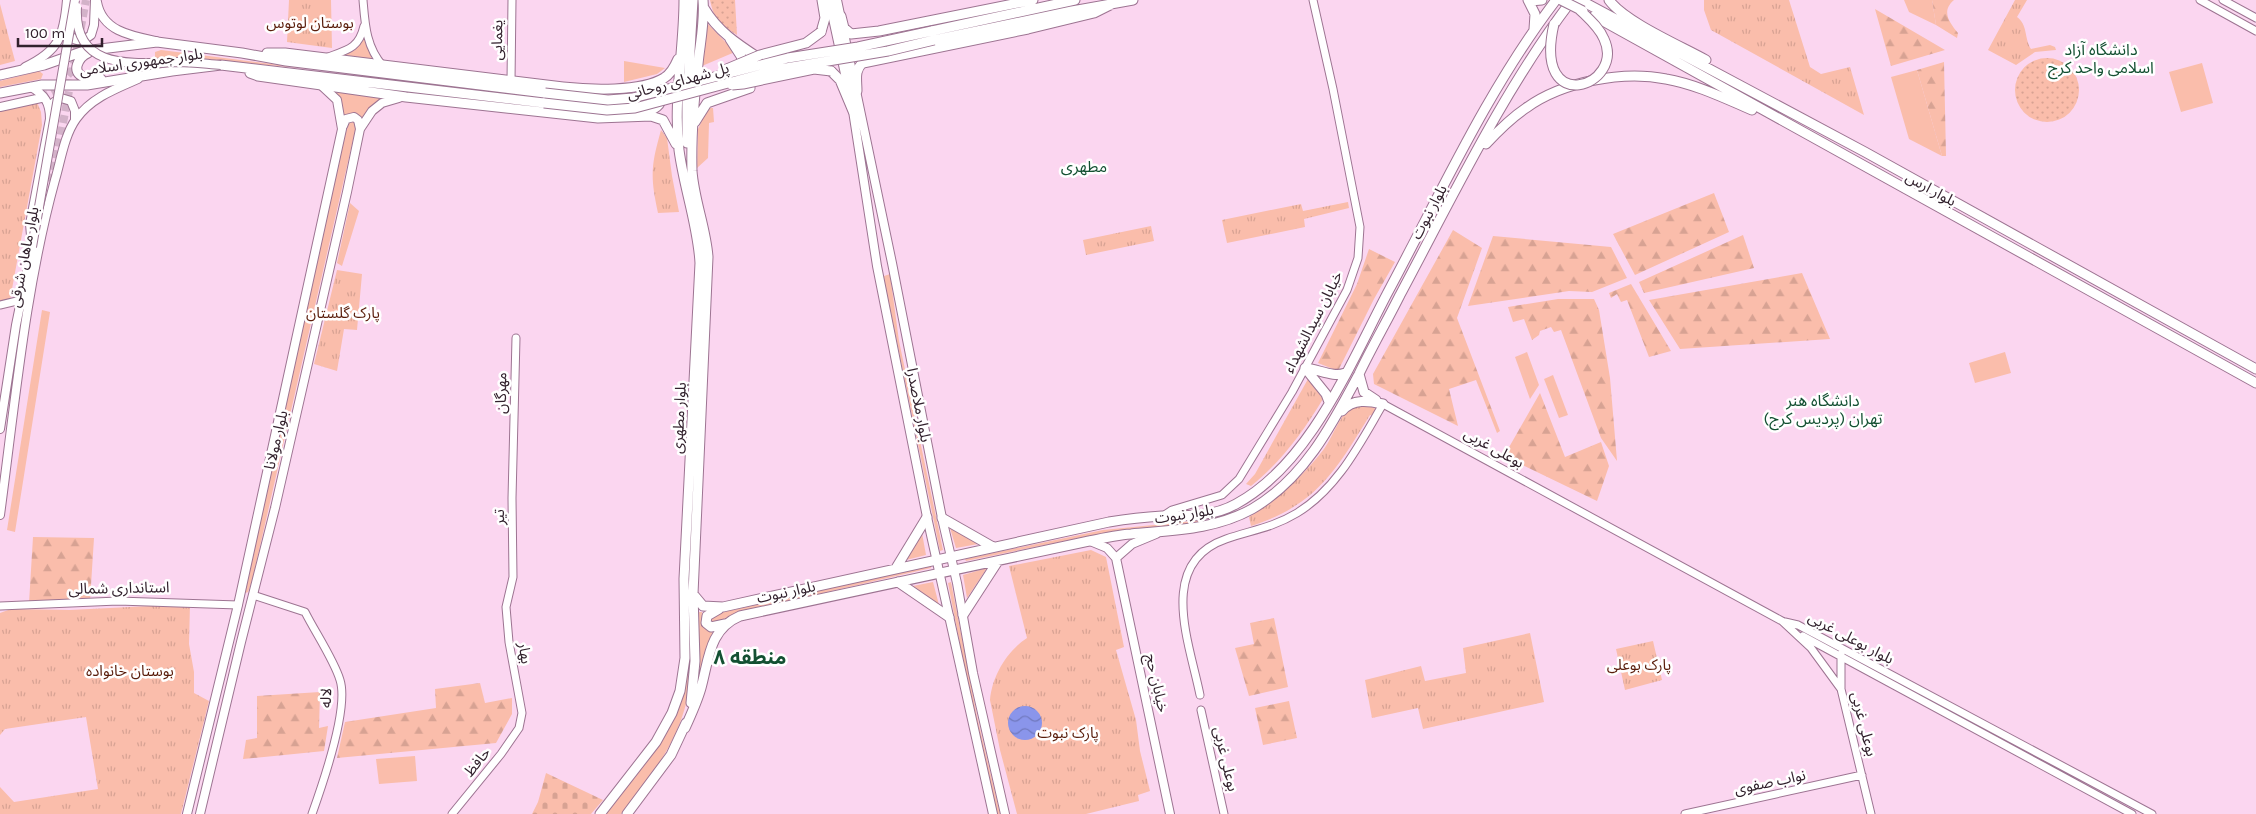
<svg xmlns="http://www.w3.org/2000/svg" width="2256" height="814" viewBox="0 0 2256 814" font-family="Karla,'Noto Sans Arabic',sans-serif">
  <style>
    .grass { fill: #fabdab }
    .forest { fill: url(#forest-firs) }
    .cemetery { fill: url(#cemetery-stones) }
    .park { fill: url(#park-tufts) }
    .garden { fill: url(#garden-dots) }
    .water { fill: url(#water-waves) }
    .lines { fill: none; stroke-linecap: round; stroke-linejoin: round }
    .secondary-tunnel { stroke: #d3b2c9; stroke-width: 8; stroke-dasharray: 8 4; stroke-linecap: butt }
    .tertiary-casing { stroke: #9d7492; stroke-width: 9 }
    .secondary-casing { stroke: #9d7492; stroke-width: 10 }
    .primary-casing { stroke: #9d7492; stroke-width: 11 }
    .tertiary { stroke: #fff; stroke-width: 7 }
    .secondary { stroke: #fff; stroke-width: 8 }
    .primary { stroke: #fff; stroke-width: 9 }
    .secondary-bridge-casing { stroke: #9d7492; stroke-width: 10; stroke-linecap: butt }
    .primary-bridge-casing { stroke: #9d7492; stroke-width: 11; stroke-linecap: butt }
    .secondary-bridge { stroke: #fff; stroke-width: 8 }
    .primary-bridge { stroke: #fff; stroke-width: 9 }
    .labels { text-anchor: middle; stroke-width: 5; stroke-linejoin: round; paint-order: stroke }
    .park-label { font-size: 15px; fill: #591c0a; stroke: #fff }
    .street-label { font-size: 15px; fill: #32212d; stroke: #fff }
    .neighbourhood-label { font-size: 16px; fill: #135032; stroke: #fff }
    .district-label { font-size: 20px; font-weight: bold; fill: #135032; stroke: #fff }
  </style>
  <defs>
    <pattern id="forest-firs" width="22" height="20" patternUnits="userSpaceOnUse" patternTransform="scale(1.25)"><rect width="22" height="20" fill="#fabdab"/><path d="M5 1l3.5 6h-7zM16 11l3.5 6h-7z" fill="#d7a293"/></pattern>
    <pattern id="cemetery-stones" width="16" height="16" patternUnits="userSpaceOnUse" patternTransform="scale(1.25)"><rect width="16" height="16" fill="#fabdab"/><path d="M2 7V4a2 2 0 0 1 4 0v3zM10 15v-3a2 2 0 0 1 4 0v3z" fill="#d7a293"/></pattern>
    <pattern id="park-tufts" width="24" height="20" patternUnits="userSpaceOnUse" patternTransform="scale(1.25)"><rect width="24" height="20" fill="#fabdab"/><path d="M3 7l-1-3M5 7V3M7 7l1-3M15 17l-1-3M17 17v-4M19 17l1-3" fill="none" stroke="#d7a293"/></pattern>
    <pattern id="garden-dots" width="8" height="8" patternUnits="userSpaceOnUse" patternTransform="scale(1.25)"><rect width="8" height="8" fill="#fabdab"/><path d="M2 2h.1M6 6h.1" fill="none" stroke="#d7a293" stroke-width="1.8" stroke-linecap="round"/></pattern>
    <pattern id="water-waves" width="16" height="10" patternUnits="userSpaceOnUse" patternTransform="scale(1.25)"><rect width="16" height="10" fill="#8a95eb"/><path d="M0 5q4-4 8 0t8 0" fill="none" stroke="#7179bf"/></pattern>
  </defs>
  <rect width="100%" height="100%" fill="#fbd6f0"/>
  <!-- grass -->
  <path class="grass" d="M1904 0H1932L1936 25 1909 12Z
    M707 23 735 52 702 66Z
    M364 37 372 59 344 55 355 50Z
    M161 50 311 69 214 60 155 58V52Z
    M624 61 665 68 657 74 624 82Z
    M2202 63 2213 103 2181 112 2169 72Z
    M1917 70 1942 156 1909 139 1891 77Z
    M39 71 43 74 41 79 0 87V81Z
    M333 89 387 96 370 107 361 120 355 114 344 115 341 100Z
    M708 108H713L714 122 709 123 708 158 697 168 698 129Z
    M353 122 356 126 353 140 252 581 248 592 243 594 346 132 349 123Z
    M350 203 359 211 342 266 337 263Z
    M890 274 899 341 943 550 940 551 889 303 881 277Z
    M42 310 50 312 15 532 7 530Z
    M1527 352 1539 385 1530 399 1515 357Z
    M2005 352 2011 373 1975 383 1969 363Z
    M1553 375 1568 415 1559 418 1544 379Z
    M1204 520 1205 523 1104 533 966 561 965 559 1103 530Z
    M950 528 978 544 956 548Z
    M922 533 926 555 906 560Z
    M931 565V568L736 613 714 624 710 621 711 615 715 614Z
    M987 568 967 598 963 575Z
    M933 582 939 605 913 586Z
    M951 582 977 716 1000 814H997L974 717 948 583Z
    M698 612H702L706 628 713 633 707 646 700 680Z
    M690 624C691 640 692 658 691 674 687 730 655 773 621 814H606L658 747 670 725 688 625Z
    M415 756 417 781 379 784 376 759Z"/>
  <!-- forest -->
  <path class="forest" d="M1932 0H1954C1941 11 1949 22 1958 33L1957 38 1936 25Z
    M1875 9 1945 50 1891 66Z
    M1944 62 1946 156H1942L1917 70Z
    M1714 193 1729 232 1635 275 1613 234Z
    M1453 230 1482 248 1457 318 1500 431 1497 433 1476 380 1449 389 1458 426 1374 384 1373 374Z
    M1743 235 1754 268 1644 293 1639 282Z
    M1493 236 1611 247 1627 278 1592 292 1569 291 1468 306Z
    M1369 249 1395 262 1374 299 1338 371 1318 363 1357 284Z
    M1802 273 1830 339 1680 349 1649 300Z
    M1631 284 1671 351 1649 357 1627 300 1621 302 1617 294 1611 298 1609 293Z
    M1558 299H1594L1599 310 1610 378 1617 461 1601 438 1561 330 1554 332 1551 327 1540 331 1539 335 1532 340 1524 319 1513 322 1508 307Z
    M1540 393 1565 457 1601 442 1609 466 1597 501 1504 456Z
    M33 537 94 538 90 601 29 603Z
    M1274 618 1288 687 1249 696 1235 648 1254 644 1250 623Z
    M480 683 485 703 512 698V714L496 743 337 758 345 722 436 708 435 689Z
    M320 692 319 728 328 726 324 751 243 759 246 740 257 738V696Z
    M1289 701 1297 738 1263 745 1255 708Z"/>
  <!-- cemetery -->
  <path class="cemetery" d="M546 773 603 800 591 814H532L538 802Z"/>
  <!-- park -->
  <path class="park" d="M289 0H331L332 48 287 42Z
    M1704 0H1789L1810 67 1821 74 1850 67 1864 115 1711 30 1704 10Z
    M2015 0H2027L2017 17C2028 25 2024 38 2031 49L2050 45 2055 47 2056 50 2035 52 2016 65 1988 50Z
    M0 4 15 61 0 65Z
    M37 102 41 112 42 125 10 300 0 302V111Z
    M661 130 667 138 672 176 679 212 658 213C650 176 651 166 661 130Z
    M1348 202 1349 208 1304 219 1305 227 1227 243 1222 220 1301 204 1303 211Z
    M1151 226 1154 241 1086 255 1083 240Z
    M337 270 362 274 357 330 344 329 337 371 314 364Z
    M1308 379 1323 399C1303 432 1281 462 1251 486L1246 484 1255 474Z
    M1355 405H1368L1376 409 1373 416 1370 415C1336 470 1317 505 1251 526L1249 517C1278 499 1303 476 1324 449 1334 435 1339 414 1355 405Z
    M1091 550 1106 557 1124 647 1116 650 1136 720 1140 751 1150 791 1138 795 1139 801 1086 814H1017L1000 750 990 700C992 676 1007 651 1027 638L1009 566Z
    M190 604 189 644 194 672V693L209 701 181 814H0V787L14 802 98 789 86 717 5 729 0 735V613L11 609 70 610Z
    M1530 633 1544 702 1423 729 1418 708 1372 718 1365 680 1421 666 1425 681 1466 673 1463 648Z
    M1653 641 1662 680 1625 690 1616 649Z"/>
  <!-- garden -->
  <path class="garden" d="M710 0H735L737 35C720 24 714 20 710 0Z
    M2015 90a32 32 0 1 1 64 0a32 32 0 1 1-64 0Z"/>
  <!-- water -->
  <path class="water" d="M1008 723a17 17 0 1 1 34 0a17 17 0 1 1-34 0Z"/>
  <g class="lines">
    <!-- secondary-tunnel -->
    <path class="secondary-tunnel" d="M41 98 56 90 72 70
      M52 182 86 0"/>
    <!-- tertiary casing -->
    <g class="tertiary-casing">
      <path id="tertiary" d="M363 0C365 24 366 47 383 66
        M2200 0 2256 31
        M2223 0 2256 18
        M328 57C348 50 359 48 364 26
        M511 81 512 0
        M0 305 21 300
        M1163 516 1172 510 1222 495 1239 479 1292 392 1347 290 1358 258 1360 227 1333 89 1313 0
        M253 595 305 612C315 632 334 660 340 680 349 708 322 786 312 814
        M0 606 118 601 238 605
        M1785 622 1798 625 2152 814
        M1803 636 2132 814
        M1841 654V688
        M1200 695C1190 644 1156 563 1226 539 1252 530 1272 528 1297 513 1338 488 1360 443 1383 404L1782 621 1811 648 1841 689 1871 814
        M1201 710 1224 814
        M452 814 501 754 519 728 522 713 509 642 506 607 513 577 512 498 516 338
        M1685 814 1862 775"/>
    </g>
    <!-- secondary casing -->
    <g class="secondary-casing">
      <path id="secondary" d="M829 0 853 111 877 266 927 517 993 814
        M837 0 892 263 942 518 957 583 973 673 1005 814
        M97 2C102 31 131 36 156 41
        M68 30C71 42 81 43 91 35L94 25 95 0
        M25 67C59 51 64 36 67 0
        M54 102 61 98 71 101 75 111V120
        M0 107 41 98
        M343 126 346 119 354 117 358 120 360 129
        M0 429 16 325 32 247 30 224 50 119C50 103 45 95 31 87
        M0 515C15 404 25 289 55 180 61 160 64 136 76 119 91 98 115 89 138 79
        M1090 541 1107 548 1116 558
        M1116 558 1170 814
        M1116 558 1132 544 1156 534
        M187 814 238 605 342 129 337 100 322 86
        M200 814 241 642 275 508 347 192 360 129 372 111 382 103 399 98"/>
    </g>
    <!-- primary casing -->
    <g class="primary-casing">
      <path id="primary" d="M1528 0 1535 14 1534 29
        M1580 0 1865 152 2256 369
        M1609 0C1625 22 1681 46 1706 60
        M1530 1 1542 0
        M704 8C718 32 739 45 762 60
        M841 16 844 28 851 34 879 31 1033 0
        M1594 16 2256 383
        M932 31 1075 0
        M821 32 825 18 822 0
        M934 40 1072 11 1133 0
        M88 53C79 57 70 72 84 77 89 79 95 79 101 79
        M267 53H285L563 87C590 90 641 92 664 78 671 74 675 66 678 59
        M831 71 840 80 853 111
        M250 73 258 76 406 97 506 108 598 118 651 116 663 120 676 144
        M0 75 44 65 84 51 157 42 242 53 286 61 545 93
        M857 91C857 81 854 69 863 63L1028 29 1094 13 1114 3
        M0 93 42 85H87L172 71 221 65 544 103
        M641 114C651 110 662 108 662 95
        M695 122 707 103 750 88 741 56 730 39
        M687 143V102L693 0
        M1486 144C1498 131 1511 118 1526 108 1562 82 1622 70 1666 79 1695 84 1724 98 1752 110
        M1305 368 1326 394 1329 402
        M1305 368C1318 369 1334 378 1345 373
        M1359 374 1364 392 1376 400
        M1342 411C1353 398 1369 401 1383 404
        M942 518 993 547
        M896 568 927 517
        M898 582 949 617
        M693 594 703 606 723 607 1109 522C1127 519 1144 517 1162 516 1187 516 1213 517 1236 504 1310 464 1350 364 1388 292 1441 193 1488 89 1556 0
        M719 609 707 616 706 623 711 627 725 624
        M963 615 998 561
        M691 703 695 661 693 594 708 257C706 228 694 200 692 171 691 136 694 99 698 64 700 43 705 22 703 0
        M685 728C691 715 697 702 701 688 709 659 709 629 740 616L1089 541C1103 538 1117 535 1131 534 1173 530 1214 530 1252 509 1304 479 1332 425 1359 374 1372 347 1387 321 1400 295 1453 196 1504 89 1572 0
        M600 814 656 742 672 713 680 691 685 658 684 579 700 263C698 225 684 188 679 150 673 100 684 50 684 0
        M627 814 671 755 686 723"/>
    </g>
    <!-- tertiary -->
    <use href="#tertiary" class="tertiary"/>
    <!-- secondary -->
    <use href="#secondary" class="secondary"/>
    <!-- primary -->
    <use href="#primary" class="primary"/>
    <!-- secondary-bridge casing -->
    <g class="secondary-bridge-casing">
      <path id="secondary-bridge" d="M77 7C73 72 135 63 178 62 192 62 207 64 221 65
        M32 247 75 0"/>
    </g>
    <!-- primary-bridge casing -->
    <g class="primary-bridge-casing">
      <path id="primary-bridge" d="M1561 0 1583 11
        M1554 24C1532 119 1626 86 1604 39 1599 27 1588 18 1579 9
        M722 71 760 55 806 43 821 32
        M732 85 743 84 814 69 831 71
        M545 93 608 100 633 98 788 58 858 47 932 31
        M544 103 607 110 635 108 780 69 888 51 934 40"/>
    </g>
    <!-- secondary-bridge -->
    <use href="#secondary-bridge" class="secondary-bridge"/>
    <!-- primary-bridge -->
    <use href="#primary-bridge" class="primary-bridge"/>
  </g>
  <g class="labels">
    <!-- park labels -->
    <g class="park-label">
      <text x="310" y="28">بوستان لوتوس</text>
      <text x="343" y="318">پارک گلستان</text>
      <text x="1639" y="670">پارک بوعلی</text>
      <text x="130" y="676">بوستان خانواده</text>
      <text x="1068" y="738">پارک نبوت</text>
    </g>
    <!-- street labels -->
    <g class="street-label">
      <text transform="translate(497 40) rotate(-89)" y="5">یغمایی</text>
      <text transform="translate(141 62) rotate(-8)" y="5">بلوار جمهوری اسلامی</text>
      <text transform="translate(678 81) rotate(-15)" y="5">پل شهدای روحانی</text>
      <text transform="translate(1931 189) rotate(29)" y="5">بلوار ارس</text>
      <text transform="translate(1429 212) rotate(-62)" y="5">بلوار نبوت</text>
      <text transform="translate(24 257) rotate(-79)" y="5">بلوار ماهان شرقی</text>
      <text transform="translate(1313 322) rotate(-63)" y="5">خیابان سیدالشهداء</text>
      <text transform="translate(501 393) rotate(-89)" y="5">مهرگان</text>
      <text transform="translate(919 405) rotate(79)" y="5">بلوار ملاصدرا</text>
      <text transform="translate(679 418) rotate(-87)" y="5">بلوار مطهری</text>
      <text transform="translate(276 440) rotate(-77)" y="5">بلوار مولانا</text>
      <text transform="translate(1494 448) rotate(29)" y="5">بوعلی غربی</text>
      <text transform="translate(1184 514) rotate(-9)" y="5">بلوار نبوت</text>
      <text transform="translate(499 517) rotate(-91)" y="5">تیر</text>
      <text transform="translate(119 588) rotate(-1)" y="5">استانداری شمالی</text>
      <text transform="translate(786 592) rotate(-12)" y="5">بلوار نبوت</text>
      <text transform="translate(1851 638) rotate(28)" y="5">بلوار بوعلی غربی</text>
      <text transform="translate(525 653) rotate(81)" y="5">بهار</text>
      <text transform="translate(1157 683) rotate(77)" y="5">خیابان حج</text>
      <text transform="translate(326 698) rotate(-87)" y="5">لاله</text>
      <text transform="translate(1864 724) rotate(76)" y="5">بوعلی غربی</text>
      <text transform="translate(1226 759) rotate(77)" y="5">بوعلی غربی</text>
      <text transform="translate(477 762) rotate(-51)" y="5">حافظ</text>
      <text transform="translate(1770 782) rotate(-12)" y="5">نواب صفوی</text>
    </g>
    <!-- neighbourhood labels -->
    <g class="neighbourhood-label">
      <text x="2101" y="55">دانشگاه آزاد<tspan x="2101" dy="18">اسلامی واحد کرج</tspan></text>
      <text x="1084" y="172">مطهری</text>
      <text x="1823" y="406">دانشگاه هنر<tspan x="1823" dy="18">تهران (پردیس کرج)</tspan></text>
    </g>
    <!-- district labels -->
    <g class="district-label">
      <text x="750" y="664">منطقه ۸</text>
    </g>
  </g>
  <!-- scale -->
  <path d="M18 38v8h84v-8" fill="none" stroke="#32212d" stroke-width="2.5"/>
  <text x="25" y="38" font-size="15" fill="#32212d" stroke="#ffffff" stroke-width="4" paint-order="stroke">100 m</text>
</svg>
